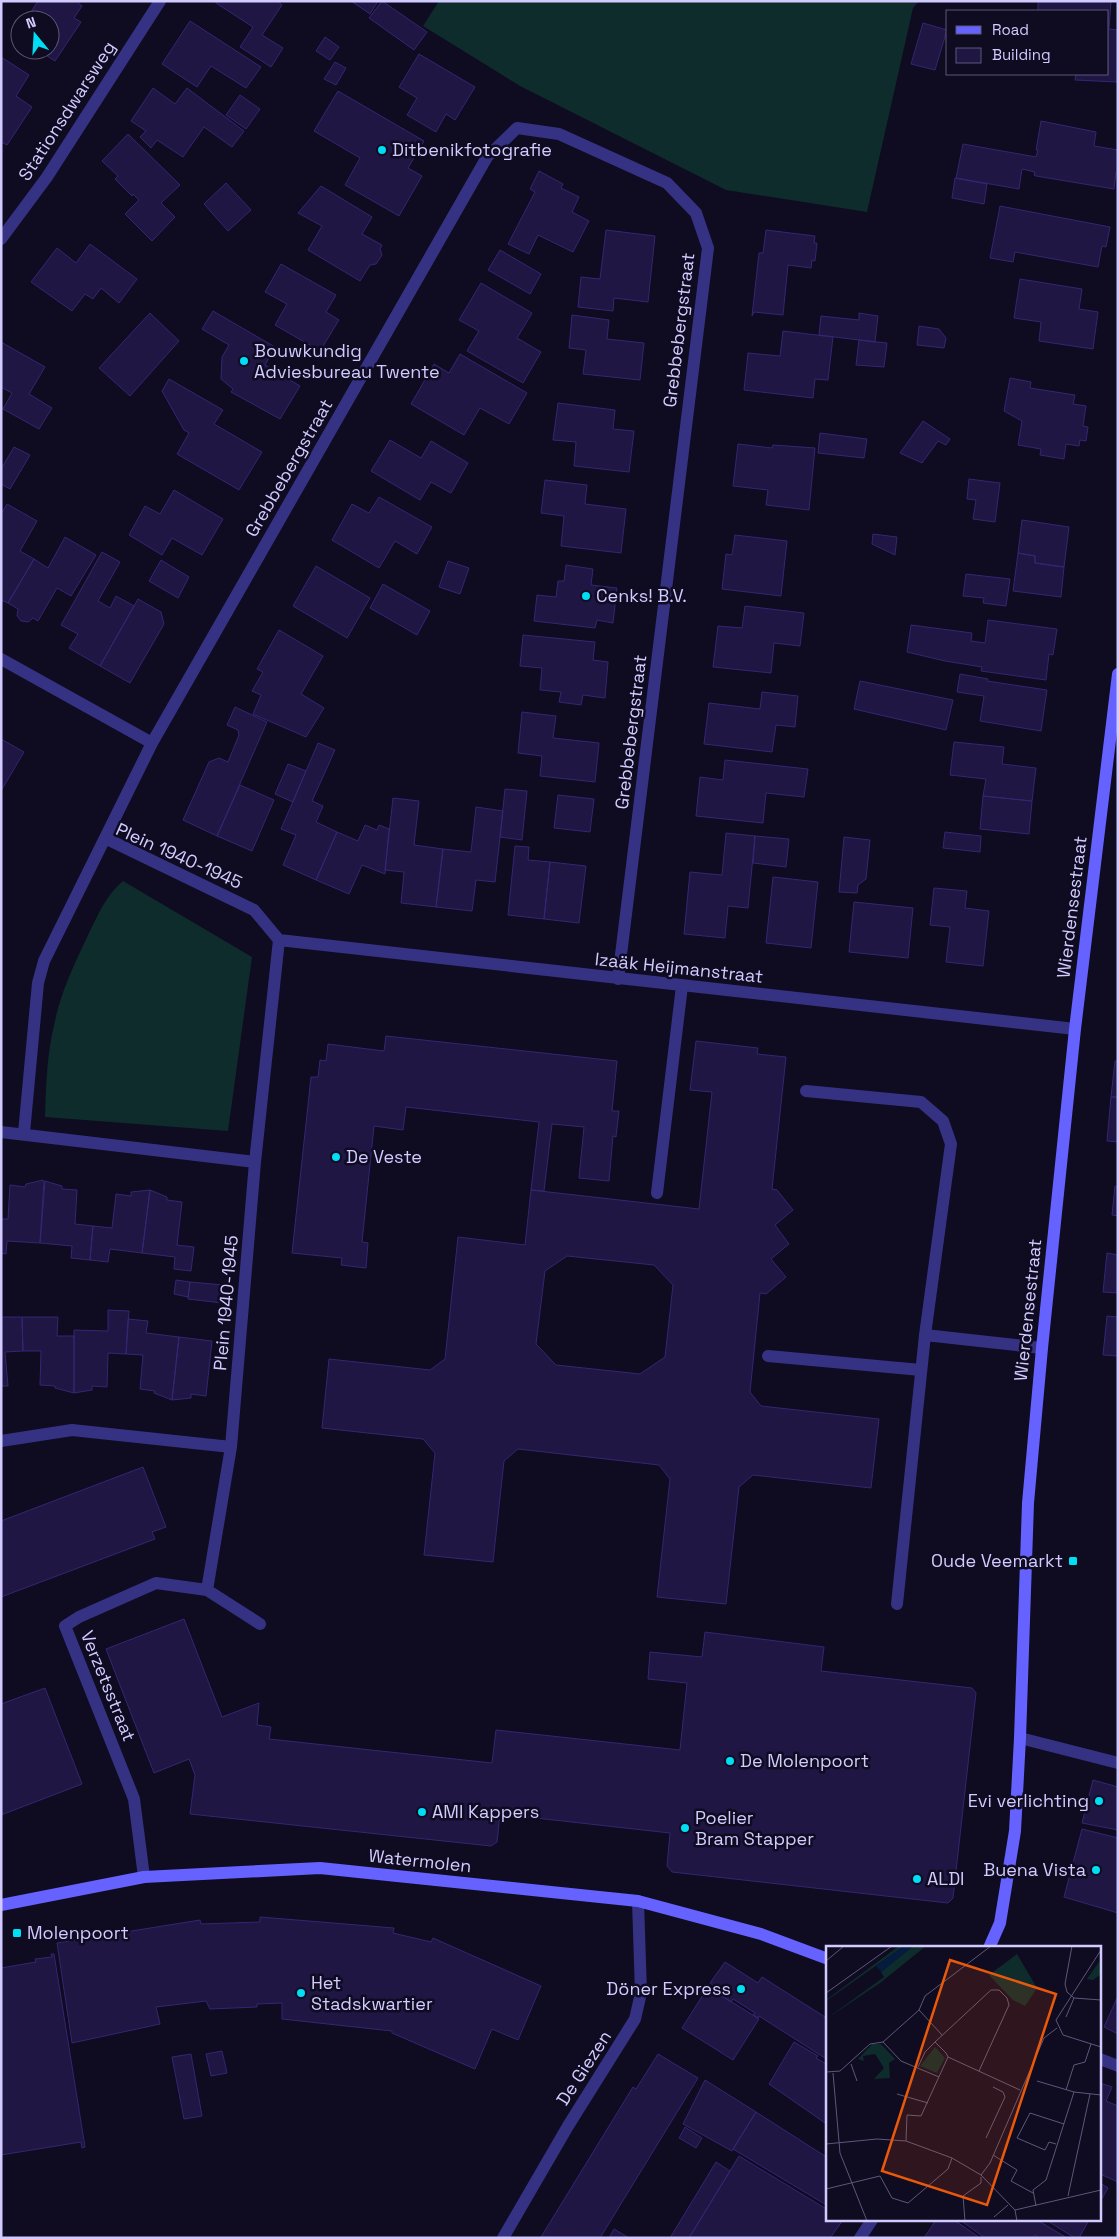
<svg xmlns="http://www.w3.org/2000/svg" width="1119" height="2239" viewBox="0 0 1119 2239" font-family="'Space Grotesk',sans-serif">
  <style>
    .grass { fill: #0e2c2b }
    .building { fill: #1f1644; stroke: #352672; fill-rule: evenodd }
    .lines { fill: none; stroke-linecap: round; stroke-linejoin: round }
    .lane { stroke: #353284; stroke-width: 12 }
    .street { stroke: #353284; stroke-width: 12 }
    .secondary { stroke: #6662ff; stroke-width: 12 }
    .poi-dot { fill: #00def6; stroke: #0f0b21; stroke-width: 2 }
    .labels { text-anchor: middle; stroke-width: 5; stroke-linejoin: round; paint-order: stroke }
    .street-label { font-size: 18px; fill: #d1cbff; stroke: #0f0b21 }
    .poi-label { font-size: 18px; fill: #d1cbff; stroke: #0f0b21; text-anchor: start }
    .inset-road { fill: none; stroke: #5d587a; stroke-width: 1 }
    .view { fill: #e8590c; fill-opacity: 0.15; stroke: #e8590c; stroke-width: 2.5 }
    .inset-edge { fill: none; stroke: #d1cbff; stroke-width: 2.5 }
  </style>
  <rect width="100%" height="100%" fill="#0f0b21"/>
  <!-- grass -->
  <path class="grass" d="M439 1H919L913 8 867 212 726 190 520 86 423 26Z
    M123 881 252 957 228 1131 45 1117C46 1085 47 1052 55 1021 61 991 75 963 88 935 98 915 106 895 123 881Z"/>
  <!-- building -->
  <path class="building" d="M38 1H80L78 3 82 6 74 18 81 22 55 61 38 50H50V20H26Z
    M215 1H277L282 5 262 35 283 48 271 67 240 47 253 27 216 3Z
    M351 1H378L370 14Z
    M382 1 427 32 414 50 369 18Z
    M1038 1H1111L1109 29 1118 30 1117 82 1075 80 1076 74H1108V11H1038Z
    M190 21 261 67 246 88 211 66 197 87 162 64Z
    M923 23 947 30 935 70 911 64Z
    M325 37 339 47 330 60 316 51Z
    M419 54 475 87 455 120 446 114 436 132 407 115 417 98 399 87Z
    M1 57 29 75 16 96 32 107 7 145 1 142Z
    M335 62 346 68 336 85 324 79Z
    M153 88 175 104 187 88 244 131 232 147 204 127 183 157 157 140 151 148 140 137 146 131 131 121Z
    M338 91 424 141 408 168 422 176 399 216 345 185 360 158 314 131Z
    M240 95 260 109 246 129 226 115Z
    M1041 121 1096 132 1094 146 1118 150V173L1116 172 1114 189 1036 176 1034 175 1035 172 1022 169 1019 189 956 178 963 144 1036 157 1038 150H1036Z
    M128 134 180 185 161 203 175 217 152 241 125 214 139 200 133 194 132 196 115 179 118 176 102 161Z
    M539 171 563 184 561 188 579 197 572 212 589 221 573 252 538 235 529 254 508 244 535 192 530 189Z
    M955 178 987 184 984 204 952 198Z
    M226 183 251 210 228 231 204 204Z
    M321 186 372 217 362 234 382 245 380 249 382 255 376 264 370 265 360 281 308 250 322 226 298 213Z
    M1000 206 1110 227 1106 247 1102 246 1098 267 1015 252 1013 262 990 258Z
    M606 230 655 236 648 302 614 298 613 311 578 307 581 277 600 279Z
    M766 230 815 236 814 243H817L815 261 812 260 811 268 788 265 783 315 754 312 752 316 759 253H763Z
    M90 244 137 279 119 303 101 288 93 299 85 294 72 311 31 282 57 248 76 263Z
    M500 250 541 274 530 294 488 270Z
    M281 264 336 295 326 312 339 320 320 351 275 325 287 304 265 292Z
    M1020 279 1082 289 1079 309 1098 312 1093 349 1039 341 1041 322 1014 318Z
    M481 283 532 313 517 338 541 352 523 383 467 351 479 331 459 320Z
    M213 311 275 347 265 365 300 386 280 419 231 392 233 389 221 379 222 357 229 345 202 329Z
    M150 313 179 341 130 396 99 368Z
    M859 313 878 316 875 342 819 335 821 316 859 320Z
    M572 315 609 320 607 339 644 343 640 380 583 374 586 350 569 348Z
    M919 326 939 329 946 338 944 348 917 345Z
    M783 331 833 337 828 380 815 379 813 398 744 390 748 353 780 356Z
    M859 340 887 343 884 367 856 365Z
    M1 342 45 367 29 394 52 408 39 429 3 409 12 393 1 387Z
    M460 354 527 393 509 424 480 408 464 435 411 404 434 364 449 373Z
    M1010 378 1031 382 1030 388 1075 395 1073 404 1086 406 1083 426 1088 427 1086 441 1080 440 1079 446 1066 444 1064 459 1040 455 1041 449 1018 445 1022 421 1004 411Z
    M169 379 223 410 214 424 262 452 239 490 177 454 189 433 184 430 162 391Z
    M558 403 615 410 613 429 634 431 629 472 574 466 576 442 553 440Z
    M923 421 950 439 946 445 938 441 922 463 900 453Z
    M820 433 867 439 864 458 818 453Z
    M390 440 421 458 431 441 468 463 451 493 431 482 420 500 371 471Z
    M738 444 772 448 773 445 815 448 809 510 766 505 768 490 733 486Z
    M14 447 30 455 10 489 1 484V469Z
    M969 479 1000 483 995 522 973 519 976 500 967 499Z
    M545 480 587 485 585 504 626 509 621 553 561 546 564 516 541 513Z
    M174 490 223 519 202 555 172 538 162 555 129 535 145 506 160 514Z
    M379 497 432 527 417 554 395 541 379 568 332 540 352 504 369 513Z
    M7 504 37 521 20 551 34 559 8 603 1 600V514Z
    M1022 520 1069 527 1064 567 1035 563V556L1018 553Z
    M873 534 897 537 895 555 872 544Z
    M735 535 787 541 781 596 722 589 726 554 732 555Z
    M65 537 96 555 71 596 57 588 38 621 33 618 28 622 21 621 17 616 18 609 8 603 34 559 48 568Z
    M102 552 120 562 98 601 110 608 116 596 134 606 100 666 69 648 78 634 61 625Z
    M1018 553 1035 556V563L1064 567 1061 597 1013 591Z
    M161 560 189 577 178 598 149 581Z
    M448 561 469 568 460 594 439 587Z
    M566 565 593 569 591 585 617 588 613 623 597 620 595 628 534 621 537 595 556 597 558 581H564Z
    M316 566 370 598 347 638 293 606Z
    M966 574 1010 579 1006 606 983 603 984 598 963 596Z
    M383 584 430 611 417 635 370 608Z
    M138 599 161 612 164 624 130 683 100 666Z
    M745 606 804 613 800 646 774 643 771 673 713 667 718 626 742 628Z
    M988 620 1057 629 1053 655 1049 654 1046 680 981 671 982 667 945 661 907 652 911 625 972 633 971 641 985 643Z
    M279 630 323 656 301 694 324 708 306 737 253 714 261 695 252 691 263 672 257 669Z
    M523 635 595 642 593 660 608 662 605 698 583 695 581 705 559 702 561 692 540 690 542 668 520 666Z
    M960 674 988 679 987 681 1047 690 1041 731 980 721 984 696 957 692Z
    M860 681 953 700 946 730 854 709Z
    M762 692 798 696 795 727 776 725 772 752 704 744 709 703 760 709Z
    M235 707 267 722 217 836 183 820 209 762 219 758 228 762 239 735 238 730 227 725Z
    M522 712 556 716 553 738 599 743 595 782 540 776 542 756 518 753Z
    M1 739 24 752 1 791Z
    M954 742 1004 747 1002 764 1036 768 1032 801 983 796 986 779 950 775Z
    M318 743 335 750 312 801 323 806 316 822 337 832 316 880 283 865 296 835 281 829Z
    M725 760 808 769 804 797 766 793 763 823 696 816 700 777 723 780Z
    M288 764 306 771 293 802 275 794Z
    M240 785 274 800 252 851 217 836Z
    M505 789 527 791 522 840 500 837Z
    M558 795 594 799 590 832 554 828Z
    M983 796 1032 801 1029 834 980 829Z
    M393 798 419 801 414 845 443 849 436 907 401 903 404 872 385 870Z
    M476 807 503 811 495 882 476 880 472 911 436 907 443 849 471 852Z
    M365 825 377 830 379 825 389 829 385 874 362 865 349 894 316 880 337 832 358 841Z
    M945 832 981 836 980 852 943 848Z
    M726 833 755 836 748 908 728 906 725 938 684 934 690 872 722 875Z
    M755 836 789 839 786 867 753 863Z
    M844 837 870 840 866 879 858 885 857 893 839 892Z
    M515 846 529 847 528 860 550 862 544 919 508 915Z
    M550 862 586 866 579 923 544 919Z
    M773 877 818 882 811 948 766 943Z
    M934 888 967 891 965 908 989 911 983 966 946 962 950 927 930 925Z
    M854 902 913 908 908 958 849 952Z
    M386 1036 617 1061 612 1111H619L616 1137 613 1136 609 1181 579 1178 584 1127 552 1124 544 1191 531 1190 539 1122 406 1107 403 1130 374 1126 362 1242 368 1243 366 1268 341 1265 342 1258 292 1253 311 1077H318L320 1060 326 1061 328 1044 384 1051Z
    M696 1041 758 1048 757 1054 786 1057 772 1189 777 1190 793 1210 775 1225 789 1244 771 1259 786 1277 766 1294 760 1293 750 1392 761 1406 879 1419 871 1488 753 1475 739 1487 726 1604 657 1597 670 1479 659 1465 518 1449 504 1461 493 1562 424 1555 435 1453 423 1439 322 1428 329 1359 430 1370 445 1359 458 1237 525 1245 531 1190 699 1209 712 1092 690 1090ZM567 1256 654 1265 673 1285 665 1357 640 1374 556 1365 536 1344 545 1271Z
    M1115 1061H1118V1097H1111Z
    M1111 1097H1118V1142L1107 1141Z
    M43 1180 44 1181 40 1243 7 1241 6 1254 1 1253V1219H8L10 1185 25 1187 26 1184Z
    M45 1181 62 1186V1189L77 1190 75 1224 93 1226 90 1260 71 1258 72 1246 40 1243Z
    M1115 1186 1118 1187V1216L1112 1215Z
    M150 1190 167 1197V1200L182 1202 177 1245 194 1247 191 1271 174 1269 175 1257 142 1253Z
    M150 1190 142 1253 110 1249 108 1262 90 1260 93 1226 112 1228 116 1194 131 1196V1192Z
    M1107 1253 1118 1255V1293L1103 1292Z
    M176 1280 190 1282 188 1297 174 1294Z
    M190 1282 224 1285 222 1303 188 1299Z
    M108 1310 129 1311 126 1354 108 1353 107 1387 92 1386V1390L74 1393V1330L108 1331Z
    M1107 1316 1118 1317V1356L1103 1355Z
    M1 1317H22L23 1351 5 1352 8 1386H1Z
    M22 1317H58L57 1336H74V1393L55 1388V1386L40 1385 41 1351H23Z
    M128 1319 148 1321 146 1333 179 1337 172 1400 154 1393 155 1391 140 1389 143 1355 126 1354Z
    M179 1337 212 1341 206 1396 191 1394V1398L172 1400Z
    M143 1467 166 1527 152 1532 155 1539 1 1597V1521Z
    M184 1619 222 1717 259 1703 257 1725 271 1727 269 1739 492 1763 496 1730 680 1750 687 1683 648 1679 650 1652 702 1657 705 1632 824 1647 821 1671 972 1688 976 1693 953 1898 948 1903 672 1872 667 1866 670 1833 500 1814 497 1842 491 1846 190 1814 195 1775 189 1759 154 1773 106 1649Z
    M45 1688 82 1784 1 1815V1704Z
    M1093 1780 1118 1787V1830L1082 1823Z
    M1082 1829 1118 1838V1913L1064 1897Z
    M260 1917 394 1928 393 1933 431 1942 433 1938 541 1986 518 2040 492 2029 475 2069 392 2033V2031L282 2019V2003L257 2004V2007L210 2009 206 2001 156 2007 160 2024 72 2043 57 1943 200 1920 201 1924 260 1922Z
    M51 1954H54L85 2147 82 2148 81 2142 1 2155V1968L36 1962 35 1959 52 1957Z
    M725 1962 758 1983 762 1977 825 2017 828 2012V2060L759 2016 758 2018 753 2015 755 2013 733 1999 731 2002 717 1993 719 1989 710 1983Z
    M708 1987 759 2019 733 2060 682 2028Z
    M1117 1998 1118 1997V2034L1104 2027Z
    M794 2042 818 2056 816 2058 828 2065V2125L769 2084Z
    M222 2051 227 2073 211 2076 206 2054Z
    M191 2054 202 2116 184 2119 172 2057Z
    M658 2054 698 2078 600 2238 541 2237 633 2087 636 2089Z
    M705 2080 756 2112 732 2151 683 2124Z
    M1100 2083 1112 2087 1106 2101 1118 2106V2182L1100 2174Z
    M756 2112 828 2158V2206L733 2149Z
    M685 2127 702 2138 696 2148 679 2138Z
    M739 2156 828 2210V2220H843L830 2238H689Z
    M716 2162 730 2171 689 2238H670Z
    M1100 2183 1108 2188 1100 2202Z
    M936 2220H954L980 2238H924Z
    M960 2220H1037L1067 2238H1039L1035 2235 1033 2238H985Z
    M1046 2220H1089L1079 2238H1075Z
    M614 2229 629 2238H609Z"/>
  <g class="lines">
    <!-- lane -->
    <path class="lane" d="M657 1193 682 986
      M768 1356 921 1370"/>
    <!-- street -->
    <path class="street" d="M1 239 47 177 160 1
      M1 659 152 743
      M105 838 152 743 487 157 517 128 559 134 667 183 696 213 708 248 618 979
      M279 940 1075 1029
      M806 1091 921 1102 943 1121 951 1144 925 1335 897 1604
      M1 1132 255 1162
      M24 1133 38 983 44 961 105 838 254 910 279 940 255 1162 231 1447 207 1590
      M925 1335 1042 1348
      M1 1441 72 1430 231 1447
      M1020 1738 1118 1763
      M144 1877 134 1799 65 1626 79 1617 156 1583 207 1590 260 1624
      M1100 2059 1118 2066
      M503 2238 568 2126 635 2019 641 1993 638 1901
      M860 2238 872 2220"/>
    <!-- secondary -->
    <path class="secondary" d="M1 1905 144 1877 320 1868 638 1901 761 1934 828 1959
      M989 1948 1000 1923 1015 1831 1020 1738 1028 1503 1042 1348 1075 1029 1118 674"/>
  </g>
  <!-- markers -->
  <g class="poi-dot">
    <circle cx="382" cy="150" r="5"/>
    <circle cx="244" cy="361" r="5"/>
    <circle cx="586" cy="596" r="5"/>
    <circle cx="336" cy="1157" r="5"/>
    <rect x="1068" y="1556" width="10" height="10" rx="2.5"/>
    <circle cx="730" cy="1761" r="5"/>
    <circle cx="1099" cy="1801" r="5"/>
    <circle cx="422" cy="1812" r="5"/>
    <circle cx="685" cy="1828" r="5"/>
    <circle cx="1096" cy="1870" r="5"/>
    <circle cx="917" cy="1879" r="5"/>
    <rect x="12" y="1928" width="10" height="10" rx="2.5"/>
    <circle cx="741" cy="1989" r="5"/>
    <circle cx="301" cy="1993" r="5"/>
  </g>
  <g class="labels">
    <!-- street labels -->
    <g class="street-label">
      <text transform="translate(67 111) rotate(-57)" y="6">Stationsdwarsweg</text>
      <text transform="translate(679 330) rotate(-83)" y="6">Grebbebergstraat</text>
      <text transform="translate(289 468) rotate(-60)" y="6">Grebbebergstraat</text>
      <text transform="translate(631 732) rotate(-83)" y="6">Grebbebergstraat</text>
      <text transform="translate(179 856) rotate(24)" y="6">Plein 1940-1945</text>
      <text transform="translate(1072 907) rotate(-83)" y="6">Wierdensestraat</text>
      <text transform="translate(679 968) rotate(6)" y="6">Izaäk Heijmanstraat</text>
      <text transform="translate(226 1303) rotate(-85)" y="6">Plein 1940-1945</text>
      <text transform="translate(1028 1310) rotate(-84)" y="6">Wierdensestraat</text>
      <text transform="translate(108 1686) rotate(68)" y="6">Verzetsstraat</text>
      <text transform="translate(420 1861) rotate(6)" y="6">Watermolen</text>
      <text transform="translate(584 2068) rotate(-57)" y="6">De Giezen</text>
    </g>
    <!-- poi labels -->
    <g class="poi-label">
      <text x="392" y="156">Ditbenikfotografie</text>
      <text x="254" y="357">Bouwkundig<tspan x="254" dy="21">Adviesbureau Twente</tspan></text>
      <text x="596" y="602">Cenks! B.V.</text>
      <text x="346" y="1163">De Veste</text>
      <text x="1063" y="1567" text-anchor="end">Oude Veemarkt</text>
      <text x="740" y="1767">De Molenpoort</text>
      <text x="1089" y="1807" text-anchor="end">Evi verlichting</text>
      <text x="432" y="1818">AMI Kappers</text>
      <text x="695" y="1824">Poelier<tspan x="695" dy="21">Bram Stapper</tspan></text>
      <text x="1086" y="1876" text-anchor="end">Buena Vista</text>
      <text x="927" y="1885">ALDI</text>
      <text x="27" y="1939">Molenpoort</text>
      <text x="311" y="1989">Het<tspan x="311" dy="21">Stadskwartier</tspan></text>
      <text x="731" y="1995" text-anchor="end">Döner Express</text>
    </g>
  </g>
  <!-- overview -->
  <g transform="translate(826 1946)">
    <rect width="275" height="275" fill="#0f0b21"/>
    <path d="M73 0H78L0 55V54ZM87 0H100L54 37 0 73 58 31 55 26ZM191 8 211 42 199 60 187 54 163 29ZM46 98H55L69 113 63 117 64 132 48 133 58 122 49 108 37 110 38 115 32 113ZM109 101 119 112 111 127 94 120Z" fill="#0e2c2b"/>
    <path d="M275 13 274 29 267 34 261 33Z" fill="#0e2c2b"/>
    <path d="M78 0H87L55 26 50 20Z" fill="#051b40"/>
    <path class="inset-road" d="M246 0 239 38 241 46 248 52 275 54M275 4 230 74 237 89 275 101M0 15 18 0M0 47 66 0M93 64 116 89M240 71 248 52M57 96 75 115 113 131M109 96 165 44H173L181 52 183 59 153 125M122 111 194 144M25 118 31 135M92 121 99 106 109 96 120 107 122 111 95 170M0 126 14 125 44 98 57 96 93 64 99 50 165 0M7 127 14 207 41 275M211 135 248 146 275 149M240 144 248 119 259 116 265 98M71 148 102 157M160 192 179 151 177 146 167 141M80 195 81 169 95 170M0 198 51 193 80 195 126 212 155 229M230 198 223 196 219 204 191 192 204 167 238 178M167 209 191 224 185 235 207 247M155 229 164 217 218 92 231 82M155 229 189 264 191 275M0 243 54 230 66 252 82 257 122 223 126 212M242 250 264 148M210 260 207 244 220 234 248 146M189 264 275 244M168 271 182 259M139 275 137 250 155 237V231"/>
    <path class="view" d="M124 14 230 48 161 259 56 225Z"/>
    <rect width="275" height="275" class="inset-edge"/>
  </g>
  <!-- border -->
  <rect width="1119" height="2239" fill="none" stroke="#d1cbff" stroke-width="5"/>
  <!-- legend -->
  <rect x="946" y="10" width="162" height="65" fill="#0f0b21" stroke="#5d587a"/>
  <rect x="956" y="26" width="25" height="8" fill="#6662ff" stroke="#5d587a"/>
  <text x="992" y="35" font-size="15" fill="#d1cbff">Road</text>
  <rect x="956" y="48" width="25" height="15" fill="#1f1644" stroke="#5d587a"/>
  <text x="992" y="60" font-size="15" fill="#d1cbff">Building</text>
  <!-- north arrow -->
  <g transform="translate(35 35) rotate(342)"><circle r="24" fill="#0f0b21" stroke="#5d587a"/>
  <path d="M0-4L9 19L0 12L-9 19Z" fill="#00def6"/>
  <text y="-8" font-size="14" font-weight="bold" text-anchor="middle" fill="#d1cbff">N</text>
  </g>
</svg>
